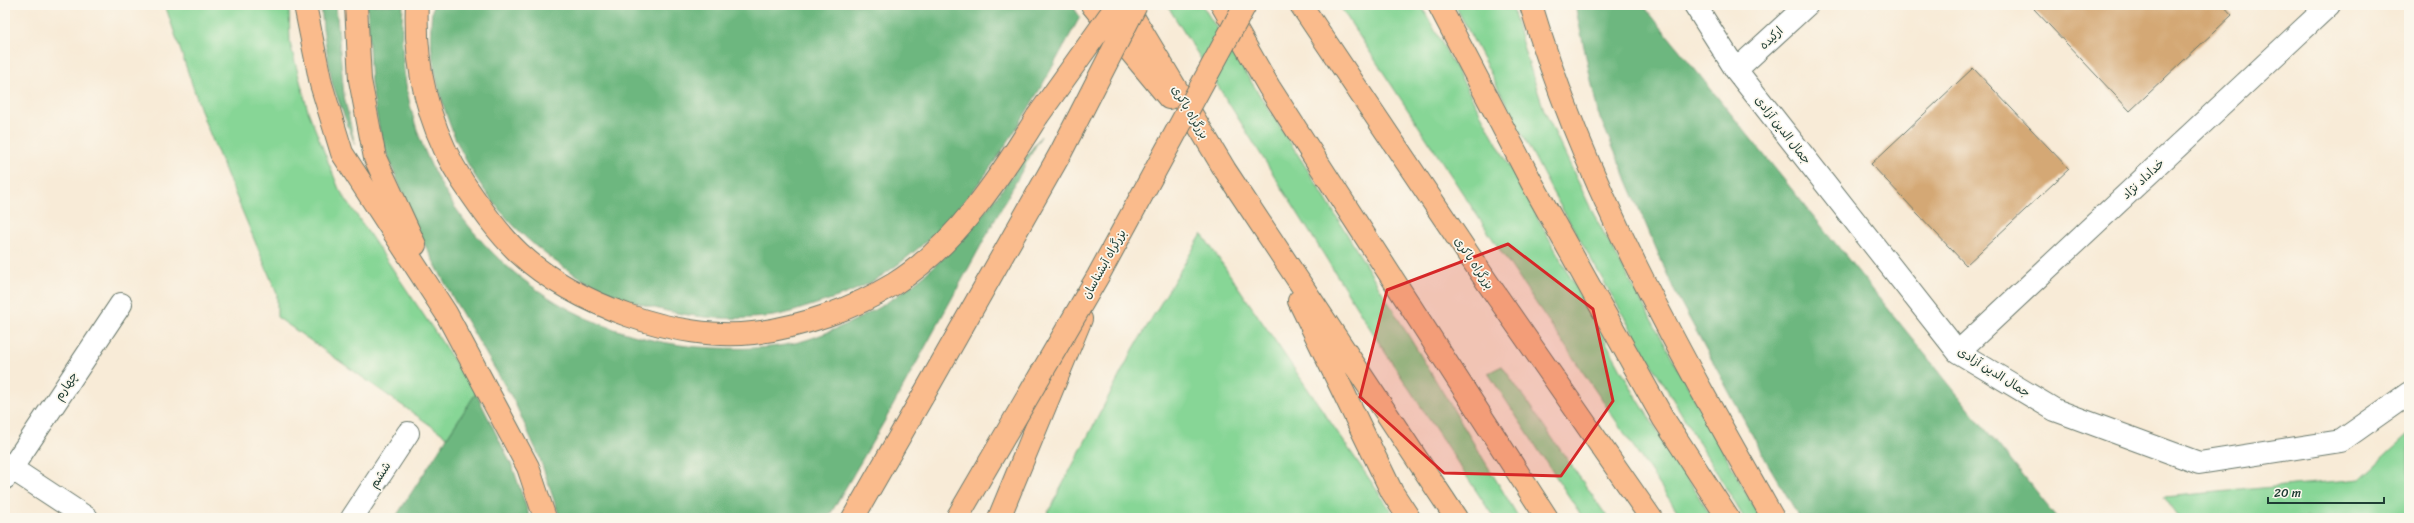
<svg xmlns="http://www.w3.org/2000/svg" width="2414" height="523" viewBox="0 0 2414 523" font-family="Sriracha,'Playpen Sans Arabic',sans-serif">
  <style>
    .green { fill: #87d696; stroke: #538a65 }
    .forest { fill: #6db77f; stroke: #467a5a }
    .building { fill: #d4a874 }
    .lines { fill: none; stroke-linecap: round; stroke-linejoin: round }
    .minor-casing { stroke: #6b7a6d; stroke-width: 24 }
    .trunk-casing { stroke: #6b7a6d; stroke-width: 24 }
    .minor { stroke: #fff; stroke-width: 22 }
    .trunk { stroke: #fabb8c; stroke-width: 22 }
    .trunk-bridge-casing { stroke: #6b7a6d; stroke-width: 24; stroke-linecap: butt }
    .trunk-bridge { stroke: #fabb8c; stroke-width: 22 }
    .marked { fill: #d62828; fill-opacity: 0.2; stroke: #d62828; stroke-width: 3; stroke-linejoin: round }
    .labels { text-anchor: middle; stroke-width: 3.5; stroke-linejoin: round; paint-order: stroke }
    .street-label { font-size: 12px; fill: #1f3d34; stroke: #fbf7ec }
  </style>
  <rect width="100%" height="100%" fill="#fbf7ec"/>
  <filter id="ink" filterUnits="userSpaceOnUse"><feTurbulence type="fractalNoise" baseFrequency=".025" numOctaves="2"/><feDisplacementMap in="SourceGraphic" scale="8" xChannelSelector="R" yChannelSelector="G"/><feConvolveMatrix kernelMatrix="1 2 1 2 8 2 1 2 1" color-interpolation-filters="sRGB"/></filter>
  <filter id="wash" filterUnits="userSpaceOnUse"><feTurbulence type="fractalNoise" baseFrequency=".012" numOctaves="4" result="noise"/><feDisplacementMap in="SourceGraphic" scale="16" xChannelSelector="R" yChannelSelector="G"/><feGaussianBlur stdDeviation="0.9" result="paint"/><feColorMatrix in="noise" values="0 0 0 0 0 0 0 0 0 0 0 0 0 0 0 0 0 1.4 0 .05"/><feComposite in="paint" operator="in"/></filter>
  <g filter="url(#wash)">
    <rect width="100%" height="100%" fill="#f8ebd7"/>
    <!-- green -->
    <path class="green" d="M165 5H289L290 43 308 111 339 189 476 393 447 437 277 317V294L205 122Z
      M1167 5H1202L1316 183 1519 518H1494L1385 352Z
      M1339 5H1421L1635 395 1712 518H1682L1498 247Z
      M1455 5H1512L1523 46 1544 110 1593 213 1760 518H1744L1638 341 1553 193Z
      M1202 234 1396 518H1045L1134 348Z
      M1502 366 1608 518H1583L1488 373Z
      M2409 434V518H2179L2164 497 2360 479Z"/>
    <!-- forest -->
    <path class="forest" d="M321 5H336L344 96 355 145 332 83 323 28Z
      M367 5H403C387 191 531 341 714 348 748 349 783 349 815 337 927 297 975 227 1041 136L884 422 828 518H560L539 456 514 401 453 298 418 232 381 139 371 84Z
      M433 5H1072L1080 17C1027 112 977 213 883 275 864 288 839 297 816 304 800 309 782 316 764 317 629 330 498 253 450 125 437 89 426 44 433 5Z
      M1575 5H1643L2057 518H1800L1768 464 1674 290 1598 113Z
      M476 393 513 468 530 518H395Z"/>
    <g id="blocks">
      <!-- building -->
      <path class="building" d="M2039 5H2223L2232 15 2130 111 2034 9Z
        M1973 68 2069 169 1966 265 1871 164Z"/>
    </g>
  </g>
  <g filter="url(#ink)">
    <use href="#blocks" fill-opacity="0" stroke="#6b7a6d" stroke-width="1"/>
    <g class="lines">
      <!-- minor casing -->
      <g class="minor-casing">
        <path id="minor" d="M1695 5 1736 70 1958 352 2055 410 2199 463 2341 441 2409 393
          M1736 70 1807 5
          M1958 352 2329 5
          M5 464 87 518
          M5 478 121 304
          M352 518 408 433"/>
      </g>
      <!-- trunk casing -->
      <g class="trunk-casing">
        <path id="trunk" d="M305 5 321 84 342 153 446 313 528 467 545 518
          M356 5 360 80 375 158 415 245
          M417 5C416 15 417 26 417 37 420 89 434 137 463 182 480 207 497 232 519 253 573 304 679 342 753 333 801 327 853 309 894 284 956 245 1000 177 1037 117
          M1092 5 1169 98
          M1126 5 1225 170 1456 518
          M1222 5 1269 87 1547 518
          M1301 5 1487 282 1651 518
          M1439 5 1532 183 1663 418 1728 518
          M1531 5C1585 187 1680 354 1773 518
          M1299 301 1392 492 1409 518
          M853 518 924 394
          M999 518 1081 319"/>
      </g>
      <!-- minor -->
      <use href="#minor" class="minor"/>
      <!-- trunk -->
      <use href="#trunk" class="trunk"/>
      <!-- trunk-bridge casing -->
      <g class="trunk-bridge-casing">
        <path id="trunk-bridge" d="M1037 117 1117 5
          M924 394 1060 154 1136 5
          M957 518 1098 276 1245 5"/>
      </g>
      <!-- trunk-bridge -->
      <use href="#trunk-bridge" class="trunk-bridge"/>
    </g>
  </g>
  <!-- marked area -->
  <path class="marked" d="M1508 244 1593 309 1613 401 1561 476 1444 473 1360 397 1387 290Z"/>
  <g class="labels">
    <!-- street labels -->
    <g class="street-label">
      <text transform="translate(1771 38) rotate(-43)" y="4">ارکیده</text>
      <text transform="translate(1190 112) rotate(59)" y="4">بزرگراه باکری</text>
      <text transform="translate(1783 130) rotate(52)" y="4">جمال الدین آزادی</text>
      <text transform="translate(2143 179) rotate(-43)" y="4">خداداد نژاد</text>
      <text transform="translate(1474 263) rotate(56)" y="4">بزرگراه باکری</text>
      <text transform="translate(1104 264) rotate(-61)" y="4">بزرگراه آبشناسان</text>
      <text transform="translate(1994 372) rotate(32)" y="4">جمال الدین آزادی</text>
      <text transform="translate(66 386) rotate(-56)" y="4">چهارم</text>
      <text transform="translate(380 475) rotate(-57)" y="4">ششم</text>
    </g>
  </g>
  <!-- margin -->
  <rect width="2414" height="523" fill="none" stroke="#fbf7ec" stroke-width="20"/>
  <!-- scale -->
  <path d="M2268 497v6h116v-6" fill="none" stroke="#1f3d34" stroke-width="2"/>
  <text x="2274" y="497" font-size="12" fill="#1f3d34" stroke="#fbf7ec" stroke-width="3" paint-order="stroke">20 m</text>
</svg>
